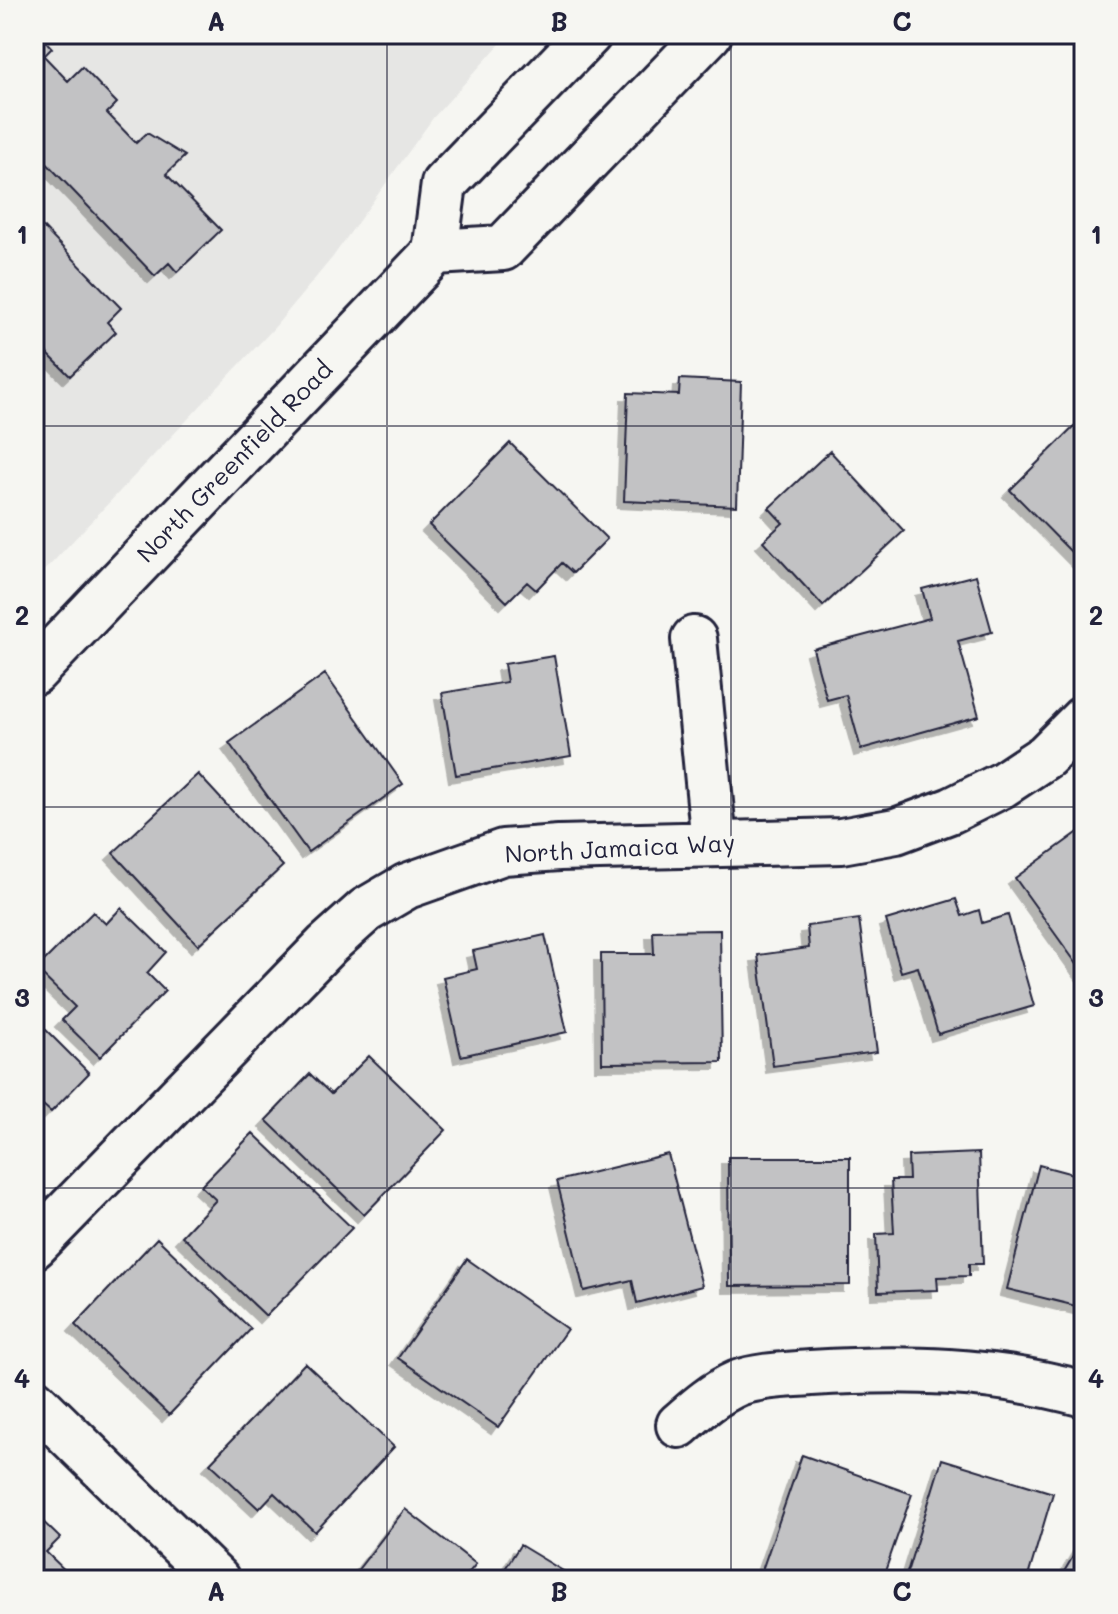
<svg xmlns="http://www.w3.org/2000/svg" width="1118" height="1614" viewBox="0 0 1118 1614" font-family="Mali,sans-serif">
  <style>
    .built { fill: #e6e6e4 }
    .building { fill: #c2c2c4; stroke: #22223b; stroke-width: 2; filter: url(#shadow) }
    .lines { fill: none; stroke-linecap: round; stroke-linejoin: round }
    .minor-casing { stroke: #22223b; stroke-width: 50 }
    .secondary-casing { stroke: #22223b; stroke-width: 50 }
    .minor { stroke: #f6f6f2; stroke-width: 44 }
    .secondary { stroke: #f6f6f2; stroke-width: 44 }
    .grid { fill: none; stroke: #22223b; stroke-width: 2; stroke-opacity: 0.55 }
    .labels { text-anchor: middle; stroke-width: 6; stroke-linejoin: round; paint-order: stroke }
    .street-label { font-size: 24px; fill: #22223b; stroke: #f6f6f2 }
    .neatline { fill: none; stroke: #22223b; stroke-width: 3 }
    .grid-label { font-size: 26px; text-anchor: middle; font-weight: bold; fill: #22223b }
  </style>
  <defs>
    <filter id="shadow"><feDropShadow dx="-7" dy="7" stdDeviation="0" flood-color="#0004"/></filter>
  </defs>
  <rect width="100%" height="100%" fill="#f6f6f2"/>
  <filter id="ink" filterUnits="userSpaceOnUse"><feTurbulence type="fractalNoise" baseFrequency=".0125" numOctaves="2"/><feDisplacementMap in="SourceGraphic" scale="16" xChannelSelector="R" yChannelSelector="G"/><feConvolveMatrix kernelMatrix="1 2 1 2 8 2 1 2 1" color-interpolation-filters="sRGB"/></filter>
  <g filter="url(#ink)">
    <!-- built -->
    <path class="built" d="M34 34H509L433 118 332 258 274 328 34 582Z"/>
    <!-- building -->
    <path class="building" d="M34 34H39L52 48 44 56 68 81 82 67 117 103 107 113 136 143 147 133 185 156 166 174 221 230 177 272 169 263 155 276 34 150Z
      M34 218 121 308 107 322 116 332 70 376 43 349 34 358Z
      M680 379 741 382 737 506 624 501 628 393 679 395Z
      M1084 417V565L1010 490Z
      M510 443 607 539 573 573 562 563 536 590 527 582 507 602 429 525Z
      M830 451 904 531 823 606 763 541 783 523 769 508Z
      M976 575 992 632 958 641 979 716 861 749 846 695 827 700 813 649 930 618 922 589Z
      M554 656 571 756 456 775 442 693 507 682 504 664Z
      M325 674 403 784 308 852 229 743Z
      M198 774 283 866 198 945 113 853Z
      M1084 828V974L1015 878Z
      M956 899 962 916 979 910 982 923 1008 915 1034 1006 938 1034 918 967 901 972 886 920Z
      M121 908 166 952 147 973 165 991 100 1057 62 1020 75 1007 36 969 93 912 106 924Z
      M859 919 877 1052 773 1066 758 955 809 948 807 926Z
      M720 930 722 1062 602 1063 601 954H654L653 931Z
      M545 935 567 1032 461 1056 443 977 477 969 473 951Z
      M34 1018 89 1073 51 1112 42 1104 34 1112Z
      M369 1056 446 1130 364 1215 266 1120 310 1074 331 1094Z
      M253 1133 352 1228 266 1316 182 1236 216 1200 201 1186Z
      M979 1153 983 1264H969V1276L937 1277 938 1290 878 1292 876 1234 894 1233 891 1180H909L908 1156Z
      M668 1154 702 1286 637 1303 632 1280 584 1291 557 1181Z
      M728 1157H850V1285L729 1286Z
      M1039 1165 1084 1177V1308L1007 1289Z
      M157 1238 251 1329 169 1415 75 1325Z
      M467 1259 567 1329 498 1427 398 1358Z
      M305 1363 394 1447 315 1532 274 1493 259 1509 210 1463Z
      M802 1455 912 1494 882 1580 759 1579Z
      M942 1459 1053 1493 1027 1580 905 1579Z
      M405 1509 476 1564 463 1580H350Z
      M34 1513 60 1538 46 1552 75 1580H34Z
      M1084 1538V1580H1059Z
      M520 1545 578 1580H498Z"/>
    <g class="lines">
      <!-- minor casing -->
      <g class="minor-casing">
        <path id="minor" d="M694 639 714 843
          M34 1246 327 945 366 910 407 886 503 852 559 848 841 841 896 831 952 810 1002 785 1046 756 1084 718
          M34 1401 217 1580
          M679 1425C698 1408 715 1393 738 1383 760 1375 788 1375 811 1373 905 1367 993 1369 1084 1394"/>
      </g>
      <!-- secondary casing -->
      <g class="secondary-casing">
        <path id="secondary" d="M435 252 503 248 709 34
          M34 672 435 252 444 184 589 34"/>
      </g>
      <!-- minor -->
      <use href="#minor" class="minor"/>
      <!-- secondary -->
      <use href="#secondary" class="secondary"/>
    </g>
  </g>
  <!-- grid -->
  <path class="grid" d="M387 34V1580M731 34V1580M34 426H1084M34 807H1084M34 1188H1084"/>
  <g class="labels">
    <!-- street labels -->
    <g class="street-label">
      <text transform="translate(235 462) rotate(-46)" y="8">North Greenfield Road</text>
      <text transform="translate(620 849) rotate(-3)" y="8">North Jamaica Way</text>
    </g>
  </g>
  <!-- margin -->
  <rect width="1118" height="1614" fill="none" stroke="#f6f6f2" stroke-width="88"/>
  <rect x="44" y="44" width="1030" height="1526" class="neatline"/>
  <g class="grid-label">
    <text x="216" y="31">A</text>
    <text x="559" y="31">B</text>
    <text x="902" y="31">C</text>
    <text x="22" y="244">1</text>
    <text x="1096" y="244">1</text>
    <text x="22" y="625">2</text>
    <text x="1096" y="625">2</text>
    <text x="22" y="1007">3</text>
    <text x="1096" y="1007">3</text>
    <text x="22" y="1388">4</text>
    <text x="1096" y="1388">4</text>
    <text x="216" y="1601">A</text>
    <text x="559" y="1601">B</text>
    <text x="902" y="1601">C</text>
  </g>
</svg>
